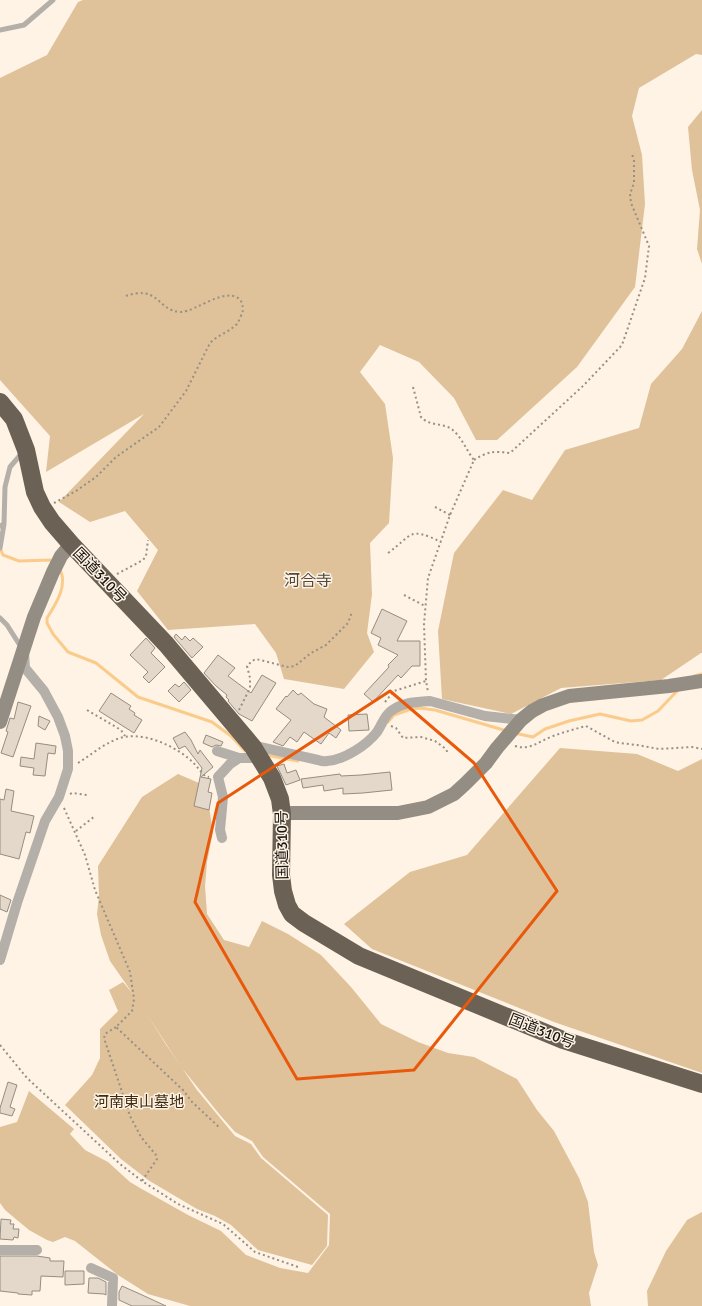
<svg xmlns="http://www.w3.org/2000/svg" width="702" height="1306" viewBox="0 0 702 1306" font-family="Signika,'Noto Sans JP',sans-serif">
  <style>
    .green { fill: #dfc19a }
    .lines { fill: none; stroke-linecap: round; stroke-linejoin: round }
    .stream { stroke: #facb8a; stroke-width: 3 }
    .building { fill: #e3d8c9; stroke: #978d7f }
    .path { stroke: #979085; stroke-width: 2; stroke-dasharray: 2 3; stroke-linecap: butt }
    .lane { stroke: #b4afa9; stroke-width: 5 }
    .street { stroke: #b4afa9; stroke-width: 10 }
    .secondary { stroke: #948d84; stroke-width: 14 }
    .highway { stroke: #6b6154; stroke-width: 18 }
    .marked { fill: none; stroke: #e8590c; stroke-width: 3; stroke-linejoin: round }
    .labels { text-anchor: middle; stroke-width: 3; stroke-linejoin: round; paint-order: stroke }
    .street-label { font-size: 15px; fill: #18140f; stroke: #fef3e4 }
    .park-label { font-size: 15px; fill: #3f2c10; stroke: #fef3e4 }
    .neighbourhood-label { font-size: 16px; fill: #52493d; stroke: #fef3e4 }
  </style>
  <rect width="100%" height="100%" fill="#fef3e4"/>
  <!-- green -->
  <path class="green" d="M83 0H702V55L696 54 639 88 632 116 642 155 645 204 635 287 577 367 497 440H476L454 398 419 362 380 345 360 372 385 404 393 458 389 523 370 543 372 594 367 633 374 652 344 689 284 679 276 653 255 624 168 630 137 591 158 550 125 511 90 522 59 502 144 414 46 472 50 436 0 380V78L47 55 78 2Z
    M702 110V264L697 249 700 210 692 170 688 127Z
    M702 311V653H701L661 680 561 688 511 714 442 699 438 631 454 553 503 490 532 500 565 450 639 428 651 384 682 349Z
    M560 748 637 754 678 771 702 759V1073L554 1022 372 949 344 924 410 872 467 855Z
    M178 774 199 783 208 801 213 832 207 862 205 886 207 914 224 940 249 947 262 921 288 934 321 955 351 987 381 1024 418 1042 448 1053 474 1057 517 1079 537 1110 554 1131 579 1178 588 1202 594 1252 598 1265 589 1293 591 1306H190L148 1294 118 1275 75 1241 65 1237 53 1242 47 1240 29 1230 5 1210 0 1203V1127L17 1122 29 1091 74 1129 70 1134 85 1150 108 1162 130 1182 140 1188 188 1215 221 1231 246 1255 280 1268 308 1273 329 1245 330 1214 263 1157 252 1141 235 1132 220 1115 182 1068 146 1013 165 1043 197 1090 235 1136 251 1144 261 1158 328 1215 327 1246 312 1265 258 1250 231 1225 215 1216 197 1209 148 1180 121 1159 65 1105 92 1075 100 1058V1029L118 1011 109 990 123 982 133 994 110 961 101 935 97 914 99 896 98 866 142 797Z
    M702 1212V1306H648L647 1291 666 1251 687 1220Z"/>
  <g class="lines">
    <!-- stream -->
    <path class="stream" d="M0 548 3 555 19 561 50 560 54 563
      M59 568C69 584 56 604 47 618V623L53 634 68 652 96 663 138 697 212 722 231 736 245 751
      M694 676 702 674
      M388 722 394 715 408 710 419 708 435 710 507 731
      M514 733 533 737 545 729 569 721 600 714 631 721 642 720 658 711 678 690
      M266 755 298 761"/>
  </g>
  <!-- building -->
  <path class="building" d="M382 609 407 621 397 641H420V666H412L401 678 398 675 373 702 364 694 389 667 388 665 398 655 378 645 381 638 371 633Z
    M176 634 182 640 185 636 190 641 193 638 203 647 192 658 174 637Z
    M146 638 155 648 151 653 165 667 149 683 143 677 148 672 130 655Z
    M218 655 235 668 228 676 251 693 262 675 276 683 252 721 239 714 228 701 229 700 226 697 227 695 216 686 204 673Z
    M184 682 191 690 179 702 168 691 175 684 179 687Z
    M293 690 298 695 301 693 314 704 327 709 324 717 341 730 336 738 329 733 321 744 304 732 297 742 290 737 283 746 273 742 291 720 276 709 286 696 287 697Z
    M111 693 131 706 129 709 135 713 134 715 142 720 134 733 99 711Z
    M18 702 31 706 13 757 1 753 8 732 6 731 10 718 14 719Z
    M367 714 369 730 349 731 348 715Z
    M39 716 50 721 45 730 38 726Z
    M185 732 191 740 198 754 200 750 213 767 201 777 211 779 208 792 212 793 209 810 194 806 202 768 185 746 179 749 173 738Z
    M206 735 223 742 221 746 216 745 212 747 203 743Z
    M36 743 56 746 55 754 48 753 45 776 33 775 34 768 20 766 21 757 34 759Z
    M284 764 287 773 296 770 300 780 286 785 277 766Z
    M390 772 392 790 363 793 343 794V788L324 791 323 785 303 788 301 779 340 774 341 776 361 775Z
    M6 789 14 791 11 811 34 816 30 833 26 832 19 859 0 854V799L4 800Z
    M0 895 11 900 7 912 0 909Z
    M8 1082 17 1085 10 1107 15 1109 12 1116 0 1113V1108Z
    M1 1219 11 1220 10 1224H14L13 1229H19L18 1238 14 1237 13 1240 0 1239Z
    M0 1256H37L50 1258V1261H64L63 1277 41 1276 40 1291H32V1295L18 1294V1293L0 1291Z
    M65 1271H84V1284L65 1285Z
    M89 1278H98L106 1282V1295L104 1294 88 1293Z
    M122 1286 140 1294 166 1306H132L119 1300V1292Z"/>
  <g class="lines">
    <!-- path -->
    <path class="path" d="M413 387 421 417C429 426 441 423 450 428 461 435 466 450 474 460L450 515 428 578 424 624 426 681 428 692
      M474 460C488 451 494 451 510 453L584 385 622 345 645 278 649 246 631 203 630 194 634 183V161L632 154
      M54 503 76 491 96 477 116 457 159 427 186 391 210 343C218 335 229 332 237 324 239 321 242 314 243 310 243 306 242 304 241 301 229 284 195 312 181 312 156 311 160 283 123 297
      M435 507 450 515
      M388 553C413 535 408 526 441 542
      M117 574 143 560 146 556 148 540
      M404 595 425 606
      M385 702 394 691 426 681
      M87 710 121 730 125 736
      M239 710 250 688V678L247 666 252 661 256 659 288 667 295 666 311 653 326 645 348 623 352 612
      M391 726 396 728 403 738 421 737 435 741 446 749 448 754
      M515 746C530 751 539 741 553 736 564 732 575 729 586 726L613 741 619 743 637 745 659 749 692 747 702 749
      M78 763C91 755 102 745 117 739 139 730 171 744 188 758 195 763 199 770 205 776L209 777
      M70 794 72 793 87 795
      M64 808 85 855 95 890 130 972 134 999 132 1011 116 1027 184 1091 191 1101 220 1128
      M76 831 95 816
      M116 1027 105 1034 104 1038 130 1116 141 1137 156 1155 157 1159 142 1181
      M0 1045 27 1078 120 1164 142 1181 178 1204 223 1224 255 1252 298 1267"/>
    <!-- lane -->
    <path class="lane" d="M0 30 24 25 53 0
      M0 526 4 524 5 487 10 467 22 453
      M0 548 4 524
      M0 618 7 625 21 647"/>
    <!-- street -->
    <path class="street" d="M251 745 318 760C321 761 324 762 327 761 344 760 367 745 377 732 382 725 384 716 391 711 403 702 416 702 430 701L485 716 521 720
      M217 751 239 758H260
      M222 838 220 830 223 797 218 777 230 764 239 758
      M0 960 17 903 45 821 59 797 68 769V751L65 736 58 717 44 691 25 668 24 653
      M0 1250H37
      M91 1268 113 1278 112 1306"/>
    <!-- secondary -->
    <path class="secondary" d="M0 722 34 617 53 572 61 556 71 544
      M282 814 292 813H398L428 807 454 794 465 784 486 763 497 748 521 720 532 711 543 705 569 696 669 686 702 681"/>
    <!-- highway -->
    <path class="highway" d="M0 402 14 419 26 450 35 492 42 507 52 522 71 544 166 644 253 747 272 778 280 799 282 814 281 875 283 891 287 905 292 914 304 923 359 956 563 1040 702 1084"/>
  </g>
  <!-- marked area -->
  <path class="marked" d="M390 691 474 763 557 891 414 1070 297 1079 195 902 218 803Z"/>
  <g class="labels">
    <!-- street labels -->
    <g class="street-label">
      <text transform="translate(100 575) rotate(46)" y="5">国道310号</text>
      <text transform="translate(282 845) rotate(-91)" y="5">国道310号</text>
      <text transform="translate(542 1031) rotate(21)" y="5">国道310号</text>
    </g>
    <!-- park labels -->
    <g class="park-label">
      <text x="139" y="1107">河南東山墓地</text>
    </g>
    <!-- neighbourhood labels -->
    <g class="neighbourhood-label">
      <text x="308" y="586">河合寺</text>
    </g>
  </g>
</svg>
